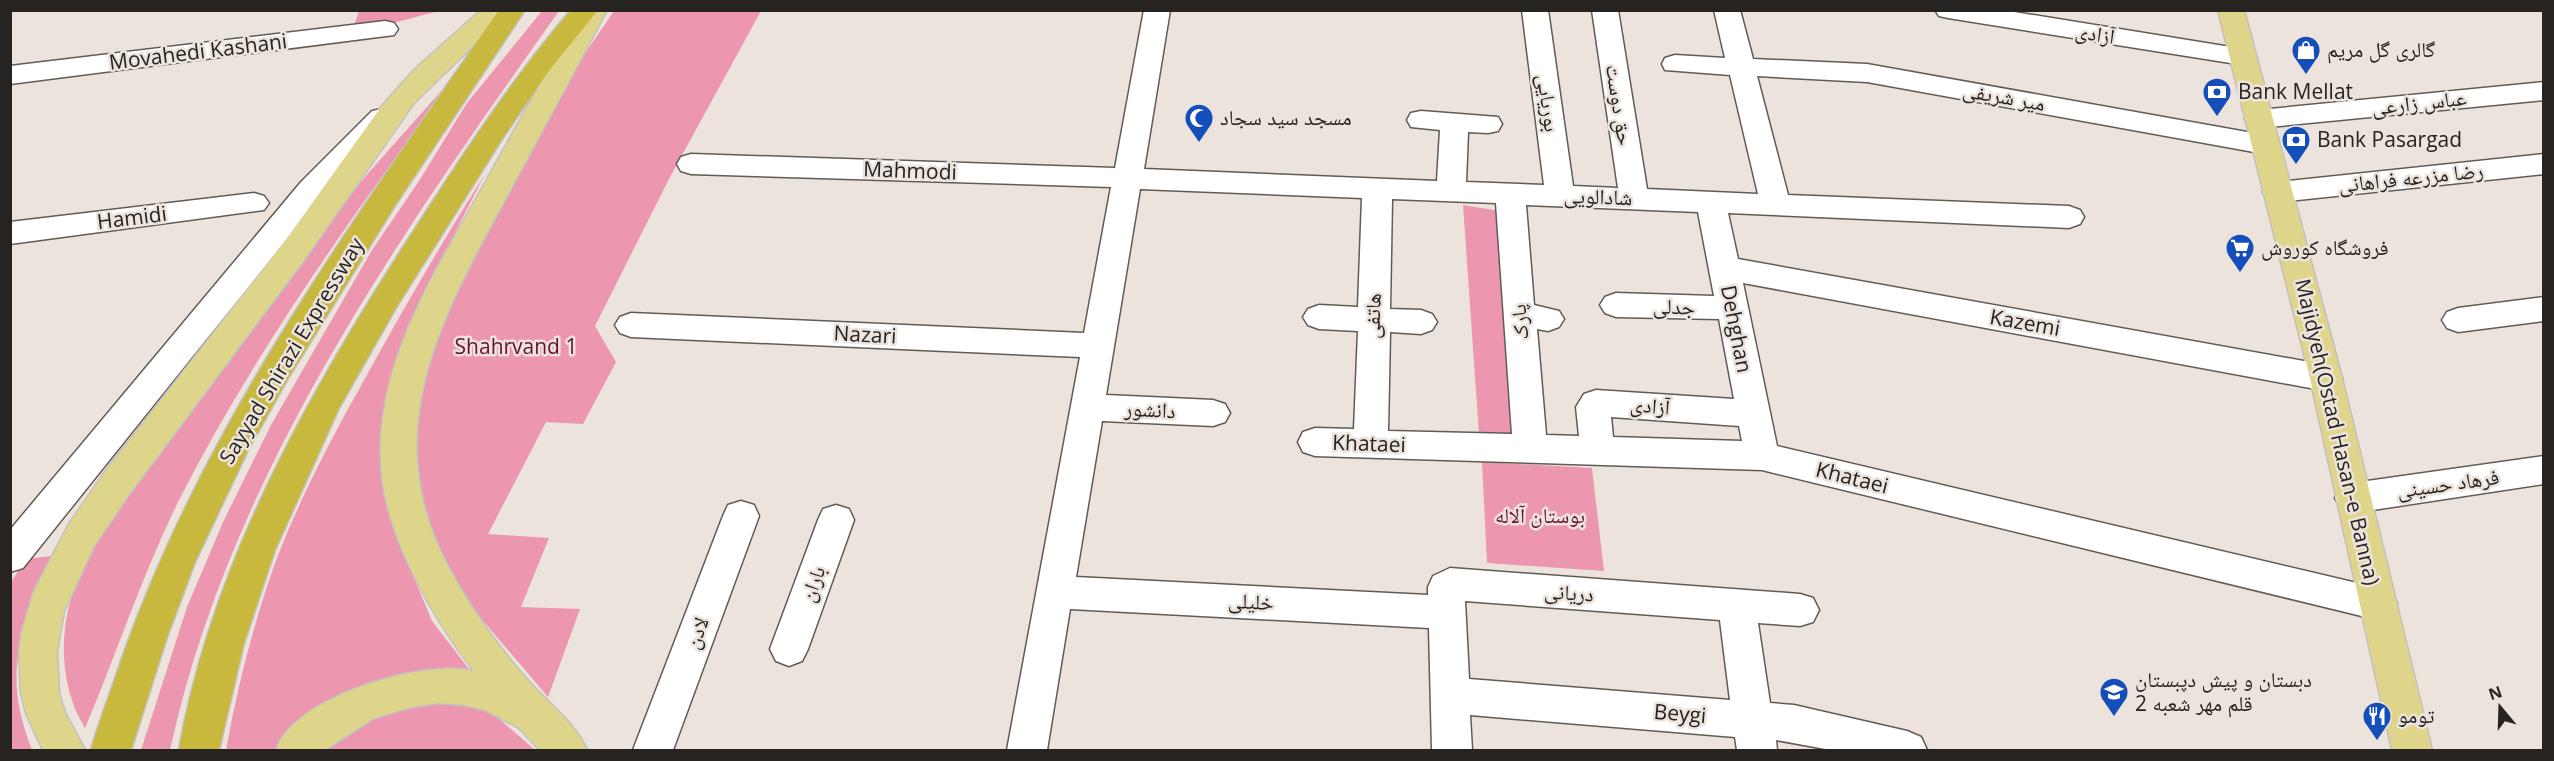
<svg xmlns="http://www.w3.org/2000/svg" width="2554" height="761" viewBox="0 0 2554 761" font-family="'Open Sans','Noto Naskh Arabic',sans-serif">
  <style>
    .green { fill: #ed96af }
    .lines { fill: none; stroke-linecap: round; stroke-linejoin: round }
    .minor-casing { stroke: #625b54; stroke-width: 3 }
    .major-casing { stroke: #c2c1c1; stroke-width: 3 }
    .highway-casing { stroke: #c2c1c1; stroke-width: 3 }
    .minor { fill: #fff; fill-rule: evenodd }
    .major { fill: #ded58b; fill-rule: evenodd }
    .highway { fill: #c8b93e; fill-rule: evenodd }
    .labels { text-anchor: middle; stroke-width: 5; stroke-linejoin: round; paint-order: stroke }
    .street-label { font-size: 21px; fill: #262320; stroke: #ece4dc }
    .poi-label { font-size: 21px; fill: #262320; stroke: #ece4dc; text-anchor: start }
    .park-label { font-size: 21px; fill: #680e34; stroke: #ece4dc }
  </style>
  <rect width="100%" height="100%" fill="#ece4dc"/>
  <!-- green -->
  <path class="green" d="M359 11H439L389 24 353 29Z
    M542 11H559C399 237 230 474 170 750H141L187 607 224 520 271 425 372 250 419 181 467 103Z
    M614 11H761L670 177 595 326 616 362 583 424 546 422 488 534 549 538 521 607 580 609 548 697 473 609 447 573 428 531 413 467 419 392 443 312 570 75Z
    M466 63C361 203 258 345 178 502 142 575 117 653 85 728 63 693 59 646 69 606 84 549 124 505 156 458 212 379 270 302 328 224L363 179Z
    M485 174 407 327 390 384 384 431 386 496 397 537 432 621 472 673 313 720 285 750H226C237 688 253 626 274 566 298 502 330 441 363 382 402 311 442 242 485 174Z
    M1463 205 1506 212 1517 437 1479 434Z
    M1482 462 1592 468 1604 571 1487 563Z
    M51 556C23 634 0 668 32 750H11V582L26 559Z
    M402 700 481 703 535 750H309Z"/>
  <g class="lines">
    <!-- minor casing -->
    <g class="minor-casing">
      <path id="minor" d="M1144 10H1170L1144 169 1437 181 1440 130 1411 127 1407 120 1411 113 1421 111 1498 117 1502 124 1498 131 1488 133 1468 132 1466 182 1544 185 1522 10H1548L1573 186 1618 188 1592 10H1618L1647 189 1758 194 1730 75 1665 70 1662 64 1665 58 1675 55 1725 58 1714 10H1740L1753 59 1867 64 2275 137 2279 144 2275 151 2265 154 1867 82 1757 76 1788 195 2069 206 2080 210 2084 217 2080 224 2069 228 1728 213 1738 259 2326 365 2338 369 2342 378 2338 387 2326 391 1743 283 1777 446 2378 588 2391 592 2397 604 2391 616 2378 620 1762 470 1315 456 1303 452 1298 442 1303 432 1315 428 1354 429 1358 331 1319 329 1308 325 1303 317 1308 309 1319 305 1358 307 1362 198 1140 189 1106 395 1213 400 1225 404 1230 413 1225 422 1213 426 1102 421 1076 577 1428 595V587L1433 576 1450 568 1800 594 1813 598 1819 610 1813 622 1800 626 1758 623 1770 703 1794 705 1907 731 1921 737 1927 750H1831L1776 740 1777 750H1737L1735 737 1470 715 1472 750H1432L1429 628 1070 609 1047 750H1007L1080 357 631 337 620 333 615 325 620 317 631 313 1084 333 1111 187 691 174 681 171 677 164 681 157 691 154 1115 168ZM1392 199 1496 203 1512 434 1388 431 1390 332 1421 334 1432 330 1437 322 1432 314 1421 310 1390 309ZM1526 205 1698 212 1714 296 1616 293 1605 297 1600 305 1605 313 1616 317 1719 319 1734 399 1596 390 1584 394 1576 407 1579 436 1546 435 1537 329 1548 331 1559 327 1564 319 1559 311 1534 305ZM1611 417 1739 426 1742 441 1613 437ZM1465 601 1720 620 1730 700 1469 679Z
        M1935 10H2002L2243 49 2252 51 2256 57 2252 63 2243 65 1948 18 1939 16Z
        M385 21 394 23 398 29 394 35 10 84V66Z
        M2544 82V100L2259 128 2249 126 2245 119 2249 112 2259 110Z
        M382 109 392 111 396 118 392 125 321 196 23 568 10 572V530L301 182 372 111Z
        M2544 154V174L2278 202 2268 199 2263 192 2268 185 2278 182Z
        M254 193 264 196 269 203 264 210 10 244V222Z
        M2544 297V321L2458 332 2447 328 2442 320 2447 312 2458 308Z
        M2544 456V484L2353 513 2341 508 2335 498 2341 488 2353 483Z
        M741 501 754 505 759 516 673 750H633L723 516 728 505Z
        M836 505 849 509 854 520 808 649 802 661 789 666 776 661 770 649 818 520 823 509Z"/>
    </g>
    <!-- major casing -->
    <g class="major-casing">
      <path id="major" d="M481 10H510L414 103 304 260 130 493 94 546 64 611 57 652 59 693 65 713 85 750H43L26 713 21 693 19 652 22 631 34 591 69 524 105 472 283 244 381 107 415 69Z
        M581 10H607C574 72 541 133 508 194 444 313 378 424 444 559 465 600 493 640 523 675 543 699 574 721 587 750H540L519 728 485 710 464 705 438 703 412 707 374 718 325 750H276C294 697 422 659 474 671 434 619 389 542 382 476 371 369 434 274 484 185 516 127 549 69 581 10Z
        M2218 10H2244L2342 378 2432 750H2392L2310 378Z"/>
    </g>
    <!-- highway casing -->
    <g class="highway-casing">
      <path id="highway" d="M499 10H525L394 207 287 380 248 450 195 562 167 637 131 750H91C98 725 108 699 117 673 199 429 354 221 499 10Z
        M571 10H598L548 72 504 136 397 306 339 408 275 550 244 643 219 750H179C213 558 315 382 420 221 467 148 514 77 571 10Z"/>
    </g>
    <!-- minor -->
    <use href="#minor" class="minor"/>
    <!-- major -->
    <use href="#major" class="major"/>
    <!-- highway -->
    <use href="#highway" class="highway"/>
  </g>
  <!-- icons -->
  <defs>
    <g id="shop-pin" transform="scale(1.5)"><path d="M0 17L-7.5 6A9.5 9.5 0 1 1 7.5 6Z" fill="#134eba" stroke="#ece4dc"/><path d="M-5-2.5h2.3a2.7 3.5 0 0 1 5.4 0H5L5.5 6h-11ZM-1.5-2.5h3a1.5 2.3 0 0 0-3 0Z" fill="#fff"/></g>
    <g id="bank-pin" transform="scale(1.5)"><path d="M0 17L-7.5 6A9.5 9.5 0 1 1 7.5 6Z" fill="#134eba" stroke="#ece4dc"/><path d="M-6-4H6V4H-6ZM0-2.3a2.3 2.3 0 1 0 0 4.6a2.3 2.3 0 1 0 0-4.6Z" fill="#fff"/></g>
    <g id="mosque-pin" transform="scale(1.5)"><path d="M0 17L-7.5 6A9.5 9.5 0 1 1 7.5 6Z" fill="#134eba" stroke="#ece4dc"/><path d="M3.5-4.9A6 6 0 1 0 3.5 4.9A5 5 0 1 1 3.5-4.9Z" fill="#fff"/></g>
    <g id="supermarket-pin" transform="scale(1.5)"><path d="M0 17L-7.5 6A9.5 9.5 0 1 1 7.5 6Z" fill="#134eba" stroke="#ece4dc"/><path d="M-6-5.5h2.5l.6 2H6L4.5 2H-2.5L-4.4-4H-6ZM-1.5 3.2a1.3 1.3 0 1 0 .1 0ZM3 3.2a1.3 1.3 0 1 0 .1 0Z" fill="#fff"/></g>
    <g id="school-pin" transform="scale(1.5)"><path d="M0 17L-7.5 6A9.5 9.5 0 1 1 7.5 6Z" fill="#134eba" stroke="#ece4dc"/><path d="M0-5L7-2L0 1L-7-2ZM-4 1L0 2.5L4 1V4Q0 6-4 4Z" fill="#fff"/></g>
    <g id="restaurant-pin" transform="scale(1.5)"><path d="M0 17L-7.5 6A9.5 9.5 0 1 1 7.5 6Z" fill="#134eba" stroke="#ece4dc"/><path d="M-5-6h1v4h1v-4h1v4h1v-4h1v5L-1.5 .5V6h-2V.5L-5-1ZM5-6V6H3V1.5H1.5Q1.5-4 5-6Z" fill="#fff"/></g>
  </defs>
  <g fill-rule="evenodd">
    <use href="#shop-pin" x="2306" y="50"/>
    <use href="#bank-pin" x="2217" y="92"/>
    <use href="#mosque-pin" x="1199" y="118"/>
    <use href="#bank-pin" x="2296" y="140"/>
    <use href="#supermarket-pin" x="2240" y="248"/>
    <use href="#school-pin" x="2114" y="692"/>
    <use href="#restaurant-pin" x="2377" y="716"/>
  </g>
  <g class="labels">
    <!-- street labels -->
    <g class="street-label">
      <text transform="translate(2095 34) rotate(9)" y="7">آزادی</text>
      <text transform="translate(198 52) rotate(-7)" y="7">Movahedi Kashani</text>
      <text transform="translate(2004 97) rotate(10)" y="7">میر شریفی</text>
      <text transform="translate(1548 103) rotate(82)" y="7">بوریایی</text>
      <text transform="translate(2419 103) rotate(-6)" y="7">عباس زارعی</text>
      <text transform="translate(1619 105) rotate(81)" y="7">حق دوست</text>
      <text transform="translate(910 171) rotate(2)" y="7">Mahmodi</text>
      <text transform="translate(2411 178) rotate(-6)" y="7">رضا مزرعه فراهانی</text>
      <text transform="translate(1598 197) rotate(2)" y="7">شادالویی</text>
      <text transform="translate(132 218) rotate(-7)" y="7">Hamidi</text>
      <text transform="translate(1674 307) rotate(2)" y="7">جدلی</text>
      <text transform="translate(1373 316) rotate(-88)" y="7">هاتفی</text>
      <text transform="translate(1520 322) rotate(-95)" y="7">پارک</text>
      <text transform="translate(2025 323) rotate(10)" y="7">Kazemi</text>
      <text transform="translate(1736 329) rotate(79)" y="7">Dehghan</text>
      <text transform="translate(865 335) rotate(3)" y="7">Nazari</text>
      <text transform="translate(292 351) rotate(-59)" y="7">Sayyad Shirazi Expressway</text>
      <text transform="translate(1650 406) rotate(5)" y="7">آزادی</text>
      <text transform="translate(1150 410) rotate(3)" y="7">دانشور</text>
      <text transform="translate(2337 432) rotate(77)" y="7">Majidyeh(Ostad Hasan-e Banna)</text>
      <text transform="translate(1369 444) rotate(2)" y="7">Khataei</text>
      <text transform="translate(1852 478) rotate(14)" y="7">Khataei</text>
      <text transform="translate(2448 484) rotate(-8)" y="7">فرهاد حسینی</text>
      <text transform="translate(813 584) rotate(-70)" y="7">باران</text>
      <text transform="translate(1569 593) rotate(4)" y="7">دریانی</text>
      <text transform="translate(1251 602) rotate(3)" y="7">خلیلی</text>
      <text transform="translate(697 633) rotate(-69)" y="7">لادن</text>
      <text transform="translate(1680 714) rotate(5)" y="7">Beygi</text>
    </g>
    <!-- poi labels -->
    <g class="poi-label">
      <text x="2327" y="57">گالری گل مریم</text>
      <text x="2238" y="99">Bank Mellat</text>
      <text x="1220" y="125">مسجد سید سجاد</text>
      <text x="2317" y="147">Bank Pasargad</text>
      <text x="2261" y="255">فروشگاه کوروش</text>
      <text x="2135" y="687">دبستان و پیش دپبستان<tspan x="2135" dy="24">قلم مهر شعبه 2</tspan></text>
      <text x="2398" y="723">تومو</text>
    </g>
    <!-- park labels -->
    <g class="park-label">
      <text x="516" y="354">Shahrvand 1</text>
      <text x="1540" y="523">بوستان آلاله</text>
    </g>
  </g>
  <!-- border -->
  <rect width="2554" height="761" fill="none" stroke="#262320" stroke-width="24"/>
  <!-- north arrow -->
  <g transform="translate(2500 707) rotate(341)" stroke="#ece4dc" stroke-width="4.5" paint-order="stroke">
  <path d="M0-4.5L10 22L0 15L-10 22Z" fill="#262320"/>
  <text y="-9" font-size="16" font-weight="bold" text-anchor="middle" fill="#262320">N</text>
  </g>
</svg>
